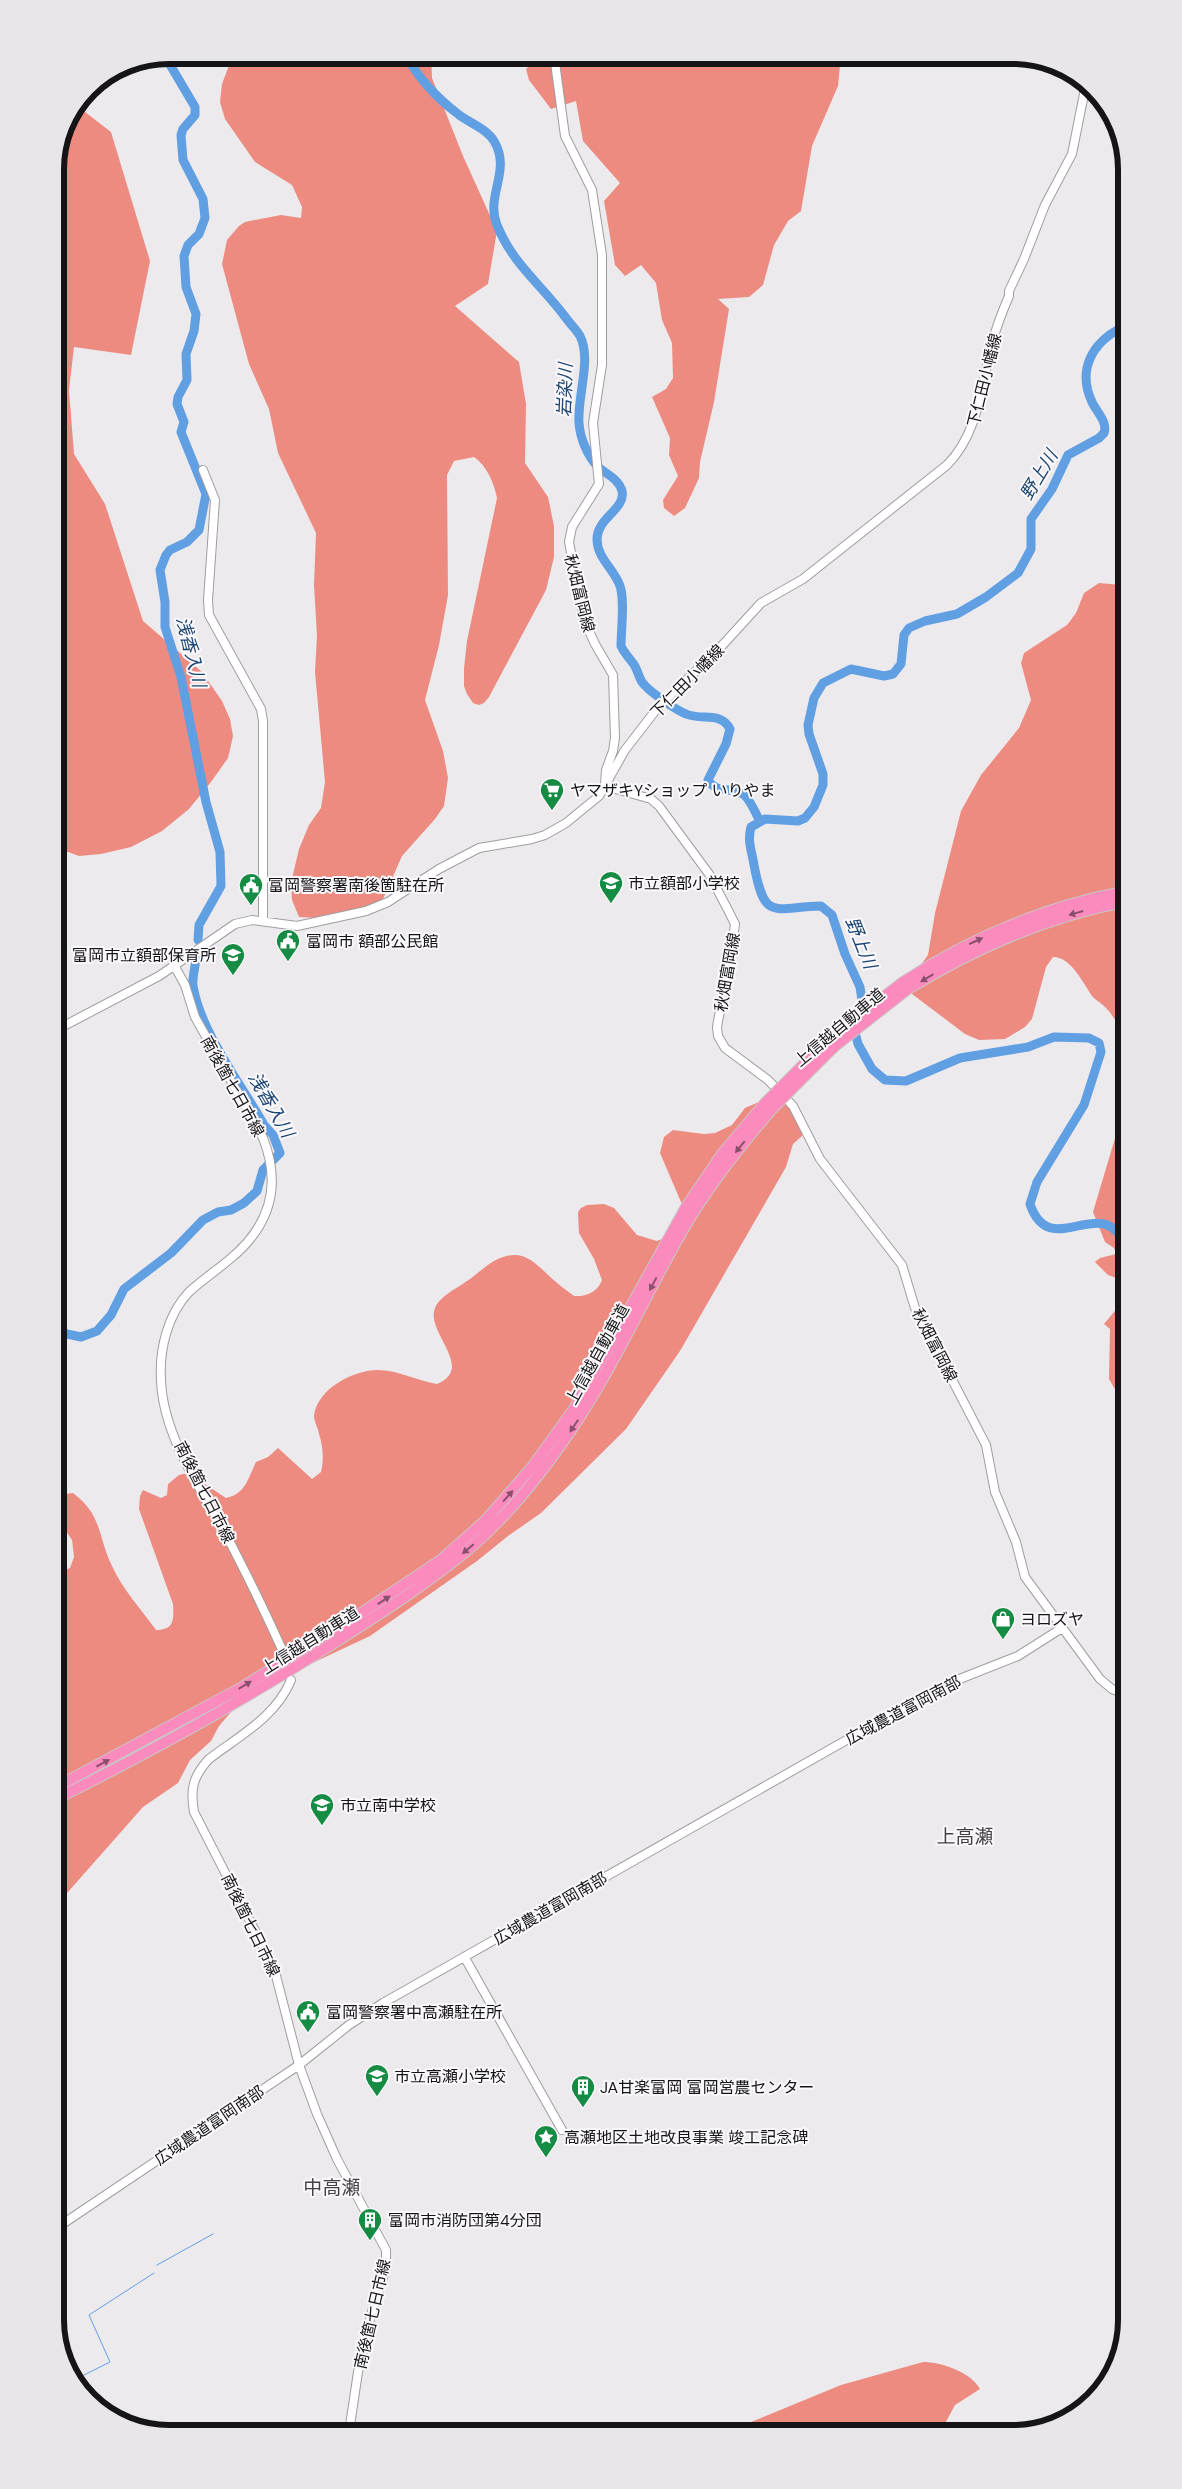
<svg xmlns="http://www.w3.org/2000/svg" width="1182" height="2489" viewBox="0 0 1182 2489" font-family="'DM Sans','Noto Sans JP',sans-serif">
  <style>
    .forest { fill: #ed8b80 }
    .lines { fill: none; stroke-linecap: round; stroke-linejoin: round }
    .stream { stroke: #619fe3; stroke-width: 1 }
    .river { stroke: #619fe3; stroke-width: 9 }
    .secondary-casing { stroke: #9f9da0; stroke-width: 10 }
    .highway-casing { stroke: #c7c7c7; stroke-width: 12 }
    .secondary { stroke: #fff; stroke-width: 8 }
    .highway { stroke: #fc8bbd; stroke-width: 10 }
    .highway-bridge-casing { stroke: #c7c7c7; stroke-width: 12; stroke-linecap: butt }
    .highway-bridge { stroke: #fc8bbd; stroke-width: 10 }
    .oneway { fill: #88506a }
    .labels { text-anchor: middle; stroke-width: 4; stroke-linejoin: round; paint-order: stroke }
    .street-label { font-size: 16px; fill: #151416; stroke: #faf8fb }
    .poi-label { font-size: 16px; fill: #151416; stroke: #faf8fb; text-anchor: start }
    .water-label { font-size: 18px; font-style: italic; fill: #1b4673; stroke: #faf8fb }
    .quarter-label { font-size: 19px; fill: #434143; stroke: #faf8fb }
    .rim { fill: none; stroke: #151416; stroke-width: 6 }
  </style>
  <rect width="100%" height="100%" fill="#edeaee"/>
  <!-- forest -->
  <path class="forest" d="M233 55H431L432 78 463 156 497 231 488 284 455 306 519 362 526 404 525 463 548 497 554 526V557L546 590 489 697 484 703 479 705 473 703 467 694 464 686V668L467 641 497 498C494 483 487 466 474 457L454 461 447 475 448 595 439 645 425 700 443 751 448 778 444 806 435 819 402 856 383 899 371 908 319 918 299 917 292 900 291 883 299 849 309 825 321 808 325 782 315 672 317 636 314 585 316 533 278 453 269 409 249 364 222 264 227 240 239 226 245 222 281 215 301 218 302 207 292 185 255 162 225 119 220 102 222 84Z
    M542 55 565 60 579 55H841L838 86 812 146 801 211 788 221 774 245 763 285 749 297 718 299 729 309 714 402 700 462 699 478 685 508 674 516 664 508 663 500 678 476 669 455 670 438 652 397 666 389 673 378 672 343 662 320 656 283 641 265 625 276 615 265 604 201 620 183 583 141 576 101 551 109 529 80 526 69Z
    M76 105 111 132 150 261 131 355 74 347 69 390 74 454 105 504 143 621 202 672 222 701 230 719 233 736 228 758 211 782 189 809 162 831 131 847 101 854 79 856 57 848 55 162 67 119Z
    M1099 583 1122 585 1123 961 1117 967 1123 980V1037C1120 1028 1112 1013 1105 1007 1101 1003 1097 1001 1093 997 1083 984 1072 957 1053 957L1046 967 1032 1019 1025 1027 1005 1039 979 1040 965 1034 912 994 910 980 928 955 935 913 961 811 981 775 1019 728 1031 700 1021 663 1024 653 1067 625 1076 613 1084 593Z
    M766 1099 788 1102 806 1123 802 1136 793 1144 786 1167 680 1351 626 1429 541 1513 508 1536 477 1561 370 1636 304 1667 283 1681 273 1676 250 1690 219 1726 211 1741 190 1760 178 1783 143 1807 60 1901 59 1573 70 1568 74 1557 72 1540 59 1520V1495L73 1493C103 1516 97 1535 112 1566 123 1590 141 1609 156 1630 174 1630 174 1620 173 1604L139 1509 140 1496 143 1490 161 1498 167 1495 168 1484 179 1475 188 1473 226 1498C246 1494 248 1478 256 1462L268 1457 278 1448 312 1479 321 1472C324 1459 323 1446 319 1434 318 1428 314 1421 314 1416 317 1389 353 1370 378 1370 398 1370 418 1381 437 1384 476 1368 425 1332 435 1308 439 1297 457 1288 467 1281 476 1275 484 1267 494 1261 524 1245 535 1264 556 1282 561 1287 568 1291 574 1296 585 1297 598 1292 602 1280L594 1259 579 1233 578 1212 581 1208 587 1205 604 1204 614 1208 637 1235 657 1241 666 1237 684 1209 660 1153 664 1137 673 1130 704 1134 715 1133 732 1125 745 1108Z
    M1124 1108V1174L1119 1192 1124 1204V1281L1108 1275 1095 1262 1100 1258 1116 1254 1114 1248 1105 1242 1093 1212Z
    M1124 1300V1405L1109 1379 1110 1329 1104 1324Z
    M923 2362C941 2362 971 2372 980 2389L955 2405 942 2429 743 2430 751 2422 841 2385Z"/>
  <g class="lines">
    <!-- stream -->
    <path class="stream" d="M157 2265 213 2234
      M80 2377 110 2362 89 2315 154 2273"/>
    <!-- river -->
    <path class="river" d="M406 55C417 77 438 99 458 114 469 123 486 128 494 141 512 171 485 195 497 225 513 265 542 285 566 318 571 325 576 329 580 336 592 359 577 397 579 423 580 438 587 455 598 467 606 474 619 479 622 491 626 509 597 518 597 539 597 558 614 569 620 586 625 600 621 630 621 646 624 653 628 656 632 662 637 667 638 676 642 682 648 691 676 710 686 714 702 721 721 711 730 729L726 744 708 780C716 794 731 787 743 794 751 800 755 813 760 821
      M162 56 169 63 195 107V115L183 129 181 135 183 160 203 199 205 218 199 234 188 245 184 256 186 287 196 314 194 331 186 354 187 380 178 397 177 404 184 422 181 432 206 494 199 530 187 542 170 550 166 555 160 570 165 602V627L181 677 206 802 220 852 221 886 199 925 198 940
      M1121 328C1092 343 1077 370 1092 402 1096 411 1108 422 1104 433L1099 438 1068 455 1052 489 1031 519V549L1018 573 986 597 957 614 925 621 909 628 904 635 901 664 893 674 884 676 851 669 823 683 814 698 808 725 809 734 823 774V785L814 807 805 818 798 821 765 819 751 827C747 842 752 851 754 865 765 923 773 907 821 906L832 915 845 954 860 987 862 1000 855 1032 858 1044 872 1069 885 1080 906 1081 960 1058 1028 1047 1054 1037 1089 1038 1099 1043 1101 1052 1084 1105 1037 1182 1030 1204C1050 1263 1103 1191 1124 1244
      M58 1332 81 1337 97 1331 111 1315 124 1289 171 1253 203 1220 218 1212 231 1210 244 1203 257 1191 263 1170 280 1153 273 1135 264 1125C241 1084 201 1033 193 986 192 978 195 968 196 959"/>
    <!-- secondary casing -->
    <g class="secondary-casing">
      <path id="secondary" d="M554 55 565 136 592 190 602 255V365L593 423 599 484 572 527 569 542 584 620 595 644 613 675 615 738 613 751 606 770 605 784
        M203 470 215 500 208 600 209 615 261 709 263 721V921
        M605 786 651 799 659 806 709 874 728 910 735 924 734 932 717 1027 718 1036 725 1048 768 1080 793 1106 820 1159 902 1265 915 1308 986 1445 995 1492 1016 1542 1025 1577 1100 1679 1112 1689 1125 1694
        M174 965 185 985 195 1017 263 1138C282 1186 270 1226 230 1259 217 1270 202 1280 189 1292 168 1314 159 1349 161 1380 163 1440 207 1497 233 1548 251 1583 268 1618 284 1654
        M58 1029 159 976 235 924 252 920 297 926 366 911 388 902 439 869 479 848 532 839 545 835 566 823 599 796 625 750 659 706 718 650 761 603 803 579 947 465C980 432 981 383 993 340 997 325 1003 310 1009 296V291L1024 259 1045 205 1072 154 1086 84
        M291 1680C276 1717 239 1736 209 1759 193 1776 190 1789 194 1812L274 1968 299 2065 317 2114 337 2159 386 2250V2268L371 2315 358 2372 349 2432
        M465 1958 562 2130
        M61 2225 299 2065 349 2025 383 2003 917 1700 957 1680 1018 1656 1062 1628"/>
    </g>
    <!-- highway casing -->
    <g class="highway-casing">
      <path id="highway" d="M903 982C971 938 1044 907 1123 892
        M908 989C975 948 1045 917 1123 902
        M60 1785 239 1689 345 1624 441 1560 486 1520 533 1466 574 1409 686 1207 722 1154 765 1103
        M60 1797C148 1753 235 1705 318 1653 370 1620 422 1588 469 1549 504 1519 534 1483 560 1446 606 1382 638 1310 676 1242 702 1194 736 1151 771 1110"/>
    </g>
    <!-- secondary -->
    <use href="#secondary" class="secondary"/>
    <!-- highway -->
    <use href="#highway" class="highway"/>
    <!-- highway-bridge casing -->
    <g class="highway-bridge-casing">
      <path id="highway-bridge" d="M765 1103 828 1040 903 982
        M771 1110 835 1046 908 989"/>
    </g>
    <!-- highway-bridge -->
    <use href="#highway-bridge" class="highway-bridge"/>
  </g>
  <!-- one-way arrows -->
  <defs><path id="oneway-solid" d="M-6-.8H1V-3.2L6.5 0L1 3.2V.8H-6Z" transform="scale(1.25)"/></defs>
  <g class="oneway">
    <use href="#oneway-solid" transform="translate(1076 913) rotate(164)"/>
    <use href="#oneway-solid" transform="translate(976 941) rotate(-25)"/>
    <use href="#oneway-solid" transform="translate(927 978) rotate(149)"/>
    <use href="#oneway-solid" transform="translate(740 1147) rotate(129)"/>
    <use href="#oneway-solid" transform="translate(653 1284) rotate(118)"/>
    <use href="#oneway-solid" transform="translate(574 1426) rotate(124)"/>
    <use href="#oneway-solid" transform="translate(508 1496) rotate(-48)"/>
    <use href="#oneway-solid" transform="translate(468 1549) rotate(140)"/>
    <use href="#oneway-solid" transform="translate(384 1600) rotate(-33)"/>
    <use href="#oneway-solid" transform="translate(245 1685) rotate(-31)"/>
    <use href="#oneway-solid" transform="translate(103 1763) rotate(-28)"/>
  </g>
  <!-- icons -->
  <defs>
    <g id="supermarket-pin" transform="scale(1.25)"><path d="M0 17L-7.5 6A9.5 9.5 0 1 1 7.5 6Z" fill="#158b44" stroke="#faf8fb"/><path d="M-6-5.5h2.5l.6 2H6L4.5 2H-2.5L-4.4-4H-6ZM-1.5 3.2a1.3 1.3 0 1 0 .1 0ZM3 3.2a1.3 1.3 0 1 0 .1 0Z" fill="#fff"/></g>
    <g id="school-pin" transform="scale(1.25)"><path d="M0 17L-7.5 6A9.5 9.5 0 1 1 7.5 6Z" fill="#158b44" stroke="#faf8fb"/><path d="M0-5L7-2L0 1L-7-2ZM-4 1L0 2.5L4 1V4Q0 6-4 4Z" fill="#fff"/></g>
    <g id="civic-pin" transform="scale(1.25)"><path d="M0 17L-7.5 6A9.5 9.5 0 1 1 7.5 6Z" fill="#158b44" stroke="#faf8fb"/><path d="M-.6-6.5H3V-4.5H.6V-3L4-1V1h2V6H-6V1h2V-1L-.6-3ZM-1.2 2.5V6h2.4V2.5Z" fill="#fff"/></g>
    <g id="shop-pin" transform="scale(1.25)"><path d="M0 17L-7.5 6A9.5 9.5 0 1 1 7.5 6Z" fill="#158b44" stroke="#faf8fb"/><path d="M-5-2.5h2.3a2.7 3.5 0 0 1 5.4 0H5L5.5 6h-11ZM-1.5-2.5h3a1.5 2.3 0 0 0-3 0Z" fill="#fff"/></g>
    <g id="building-pin" transform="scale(1.25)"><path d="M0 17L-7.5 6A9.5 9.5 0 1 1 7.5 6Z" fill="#158b44" stroke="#faf8fb"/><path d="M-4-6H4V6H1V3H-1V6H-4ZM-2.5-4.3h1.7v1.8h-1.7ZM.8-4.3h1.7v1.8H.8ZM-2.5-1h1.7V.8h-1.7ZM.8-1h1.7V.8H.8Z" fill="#fff"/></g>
    <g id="sight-pin" transform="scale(1.25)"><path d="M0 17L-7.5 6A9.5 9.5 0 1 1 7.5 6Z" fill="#158b44" stroke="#faf8fb"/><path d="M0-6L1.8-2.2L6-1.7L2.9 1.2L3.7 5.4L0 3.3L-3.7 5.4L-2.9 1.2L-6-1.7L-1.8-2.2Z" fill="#fff"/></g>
  </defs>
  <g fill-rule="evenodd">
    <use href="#supermarket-pin" x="552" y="790"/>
    <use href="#school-pin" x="611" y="883"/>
    <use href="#civic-pin" x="251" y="885"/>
    <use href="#civic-pin" x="288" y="941"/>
    <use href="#school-pin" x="233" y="955"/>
    <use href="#shop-pin" x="1003" y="1619"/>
    <use href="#school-pin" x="322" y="1805"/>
    <use href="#civic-pin" x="308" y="2012"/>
    <use href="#school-pin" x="377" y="2076"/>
    <use href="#building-pin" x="583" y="2087"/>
    <use href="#sight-pin" x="546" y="2137"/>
    <use href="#building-pin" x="370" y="2220"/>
  </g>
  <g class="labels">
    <!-- street labels -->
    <g class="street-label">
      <text transform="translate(984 380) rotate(-76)" y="6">下仁田小幡線</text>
      <text transform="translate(580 593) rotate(76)" y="6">秋畑富岡線</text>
      <text transform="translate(687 681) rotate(-45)" y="6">下仁田小幡線</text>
      <text transform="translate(727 972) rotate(-80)" y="6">秋畑富岡線</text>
      <text transform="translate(839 1027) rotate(-40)" y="6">上信越自動車道</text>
      <text transform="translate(233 1086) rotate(61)" y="6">南後箇七日市線</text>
      <text transform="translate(935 1345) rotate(63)" y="6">秋畑富岡線</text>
      <text transform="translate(597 1354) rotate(-61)" y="6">上信越自動車道</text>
      <text transform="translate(205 1492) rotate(63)" y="6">南後箇七日市線</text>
      <text transform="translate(310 1640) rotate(-32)" y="6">上信越自動車道</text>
      <text transform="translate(903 1710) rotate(-28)" y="6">広域農道富岡南部</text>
      <text transform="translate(550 1908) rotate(-30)" y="6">広域農道富岡南部</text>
      <text transform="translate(251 1925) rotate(64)" y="6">南後箇七日市線</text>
      <text transform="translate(209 2125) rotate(-34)" y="6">広域農道富岡南部</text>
      <text transform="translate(372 2314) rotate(-77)" y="6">南後箇七日市線</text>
    </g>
    <!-- poi labels -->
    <g class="poi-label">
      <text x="570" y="796">ヤマザキYショップ いりやま</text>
      <text x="628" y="889">市立額部小学校</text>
      <text x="268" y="891">富岡警察署南後箇駐在所</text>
      <text x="306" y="947">富岡市 額部公民館</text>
      <text x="216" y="961" text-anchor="end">富岡市立額部保育所</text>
      <text x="1020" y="1625">ヨロズヤ</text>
      <text x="340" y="1811">市立南中学校</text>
      <text x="326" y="2018">富岡警察署中高瀬駐在所</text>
      <text x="394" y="2082">市立高瀬小学校</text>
      <text x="600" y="2093">JA甘楽富岡 富岡営農センター</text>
      <text x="564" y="2143">高瀬地区土地改良事業 竣工記念碑</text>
      <text x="388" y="2226">富岡市消防団第4分団</text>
    </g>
    <!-- water labels -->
    <g class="water-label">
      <text transform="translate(565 390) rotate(-88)" y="6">岩染川</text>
      <text transform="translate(1039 475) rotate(-59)" y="6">野上川</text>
      <text transform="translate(191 652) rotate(76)" y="6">浅香入川</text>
      <text transform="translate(861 943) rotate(68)" y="6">野上川</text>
      <text transform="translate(271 1105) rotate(60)" y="6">浅香入川</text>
    </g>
    <!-- quarter labels -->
    <g class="quarter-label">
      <text x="965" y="1843">上高瀬</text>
      <text x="332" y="2194">中高瀬</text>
    </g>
  </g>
  <!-- crop -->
  <path d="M0 0H1182V2489H0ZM169 64H1013A105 105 0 0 1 1118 169V2320A105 105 0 0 1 1013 2425H169A105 105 0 0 1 64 2320V169A105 105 0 0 1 169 64Z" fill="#e8e6e9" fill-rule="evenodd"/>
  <path class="rim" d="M169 64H1013A105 105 0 0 1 1118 169V2320A105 105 0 0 1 1013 2425H169A105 105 0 0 1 64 2320V169A105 105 0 0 1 169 64Z"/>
</svg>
